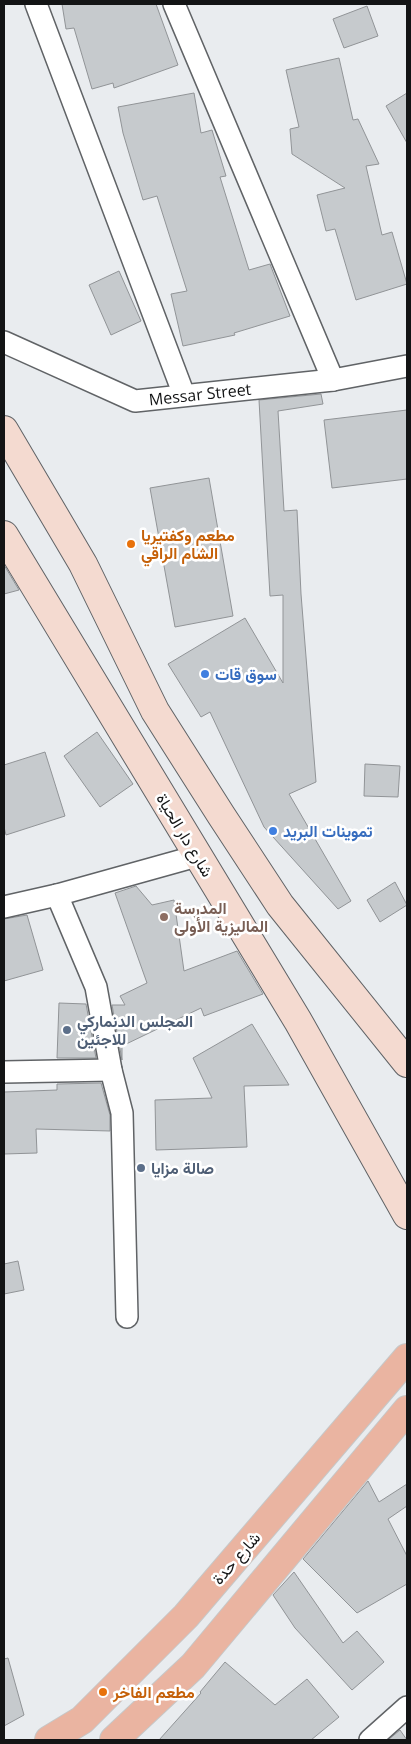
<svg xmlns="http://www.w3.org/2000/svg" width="411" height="1744" viewBox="0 0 411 1744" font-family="'Open Sans',Vazirmatn,sans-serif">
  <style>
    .building { fill: #c6cacd; stroke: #919497 }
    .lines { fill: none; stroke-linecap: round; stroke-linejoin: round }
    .street-casing { stroke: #606366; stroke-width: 24 }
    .secondary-casing { stroke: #606366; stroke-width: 30 }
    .primary-casing { stroke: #c6c7c7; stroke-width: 30 }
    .street { stroke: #fff; stroke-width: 21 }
    .secondary { stroke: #f4dad0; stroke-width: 28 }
    .primary { stroke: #eab4a1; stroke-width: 28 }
    .food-dot { fill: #e8710a; stroke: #fff; stroke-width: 2 }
    .shop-dot { fill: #3f7fe0; stroke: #fff; stroke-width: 2 }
    .education-dot { fill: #8d6e63; stroke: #fff; stroke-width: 2 }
    .service-dot { fill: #5c6f8a; stroke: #fff; stroke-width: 2 }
    .labels { text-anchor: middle; stroke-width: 5; stroke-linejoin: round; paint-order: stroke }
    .street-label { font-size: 16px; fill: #131415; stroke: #fff }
    .food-label { font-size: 16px; font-weight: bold; fill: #c56008; stroke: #fff; text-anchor: start }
    .shop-label { font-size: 16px; font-weight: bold; fill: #366cbe; stroke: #fff; text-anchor: start }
    .education-label { font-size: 16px; font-weight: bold; fill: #785e54; stroke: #fff; text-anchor: start }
    .service-label { font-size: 16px; font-weight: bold; fill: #4e5e75; stroke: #fff; text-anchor: start }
  </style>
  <rect width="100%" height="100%" fill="#e9ecef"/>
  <!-- building -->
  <path class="building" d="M62 4H156L178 65 114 88 113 83 92 89 74 28 66 29Z
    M367 6 378 36 344 48 333 19Z
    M339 58 353 120 358 119 379 164 366 166 382 235 392 232 407 284 356 300 335 229 326 231 317 195 345 188 292 154 290 129 299 127 286 70Z
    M194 93 201 133 212 130 226 176 220 177 249 270 270 264 290 316 234 333 235 335 183 346 171 294 187 291 157 196 143 200 123 133 118 107Z
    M407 93V143L386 106Z
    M119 271 141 321 111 335 89 285Z
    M321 394 323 404 278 411 284 511 297 510 301 594 316 782 289 794 351 901 338 909 264 827 210 712 201 717 168 664 245 618 283 683V595L270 596 259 400Z
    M407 410V479L332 488 324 420Z
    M209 478 233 616 175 627 150 488Z
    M4 565 19 590 4 594Z
    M97 732 133 784 100 807 64 756Z
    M45 752 65 816 6 835 4 827V765Z
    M365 764 400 766 398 797 364 796Z
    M395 882 407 905 380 922 367 900Z
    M136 886 152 905 174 900 184 971 237 951 263 994 204 1016 201 1008 122 1046V1060L112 1005H125L120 996 147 983 115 893Z
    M27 915 43 970 4 981V919Z
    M59 1003 86 1004 96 1058H57Z
    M252 1024 289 1085 244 1086 247 1147 156 1150 155 1100 212 1098 193 1058Z
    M101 1083 110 1115V1131L36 1129 37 1153 4 1154V1092L57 1090V1084Z
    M18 1261 24 1290 4 1294V1264Z
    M368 1481 379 1502 407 1484V1506L388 1519 407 1556V1584L357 1613 303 1559Z
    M294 1572 343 1643 357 1631 384 1662 352 1690 295 1628 273 1595Z
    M8 1658 24 1715 4 1726V1659Z
    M225 1662 275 1705 307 1679 339 1717 311 1740H159L201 1693 200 1692Z
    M400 1730 407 1740H388Z"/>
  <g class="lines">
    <!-- street casing -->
    <g class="street-casing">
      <g id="street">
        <path d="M36 4 184 395"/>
        <path d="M174 4 333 380"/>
        <path id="s1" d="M4 342 135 401 333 380 407 366"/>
        <path d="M57 895 96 987 111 1070 122 1113 127 1317"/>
        <path d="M4 907 57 895 197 856"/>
        <path d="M4 1072 111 1070"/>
        <path d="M370 1740 407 1707"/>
      </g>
    </g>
    <!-- secondary casing -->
    <g class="secondary-casing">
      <path id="secondary" d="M4 430 83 564 155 711 221 815 280 905 407 1063
        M4 535 298 1021 407 1215"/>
    </g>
    <!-- primary casing -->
    <g class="primary-casing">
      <path id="primary" d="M49 1740 82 1720 186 1616 407 1358
        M114 1740 193 1666 407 1410"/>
    </g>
    <!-- street -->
    <use href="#street" class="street"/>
    <!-- secondary -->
    <use href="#secondary" class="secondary"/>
    <!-- primary -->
    <use href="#primary" class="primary"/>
  </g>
  <!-- markers -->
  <g class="food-dot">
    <circle cx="131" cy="544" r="5"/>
    <circle cx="103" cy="1692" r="5"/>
  </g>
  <g class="shop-dot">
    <circle cx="205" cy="674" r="5"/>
    <circle cx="273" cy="831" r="5"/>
  </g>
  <circle class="education-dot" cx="164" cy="917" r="5"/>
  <g class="service-dot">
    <circle cx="67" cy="1030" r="5"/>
    <circle cx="141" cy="1168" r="5"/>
  </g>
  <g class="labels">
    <!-- street labels -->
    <g class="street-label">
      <text dy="6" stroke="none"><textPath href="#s1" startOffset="209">Messar Street</textPath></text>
      <text transform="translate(185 835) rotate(59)" y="6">شارع دار الحياة</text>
      <text transform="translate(236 1558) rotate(-49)" y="6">شارع حدة</text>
    </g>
    <!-- food labels -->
    <g class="food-label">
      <text x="141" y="541">مطعم وكفتيريا<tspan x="141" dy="18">الشام الراقي</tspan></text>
      <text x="113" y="1698">مطعم الفاخر</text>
    </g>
    <!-- shop labels -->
    <g class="shop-label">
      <text x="215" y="680">سوق قات</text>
      <text x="283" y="837">تموينات البريد</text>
    </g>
    <!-- education labels -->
    <g class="education-label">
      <text x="174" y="914">المدرسة<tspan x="174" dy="18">الماليزية الأولى</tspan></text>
    </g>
    <!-- service labels -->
    <g class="service-label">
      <text x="77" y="1027">المجلس الدنماركي<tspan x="77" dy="18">للاجئين</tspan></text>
      <text x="151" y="1174">صالة مزايا</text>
    </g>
  </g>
  <!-- border -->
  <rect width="411" height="1744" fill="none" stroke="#131415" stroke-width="10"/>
</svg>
